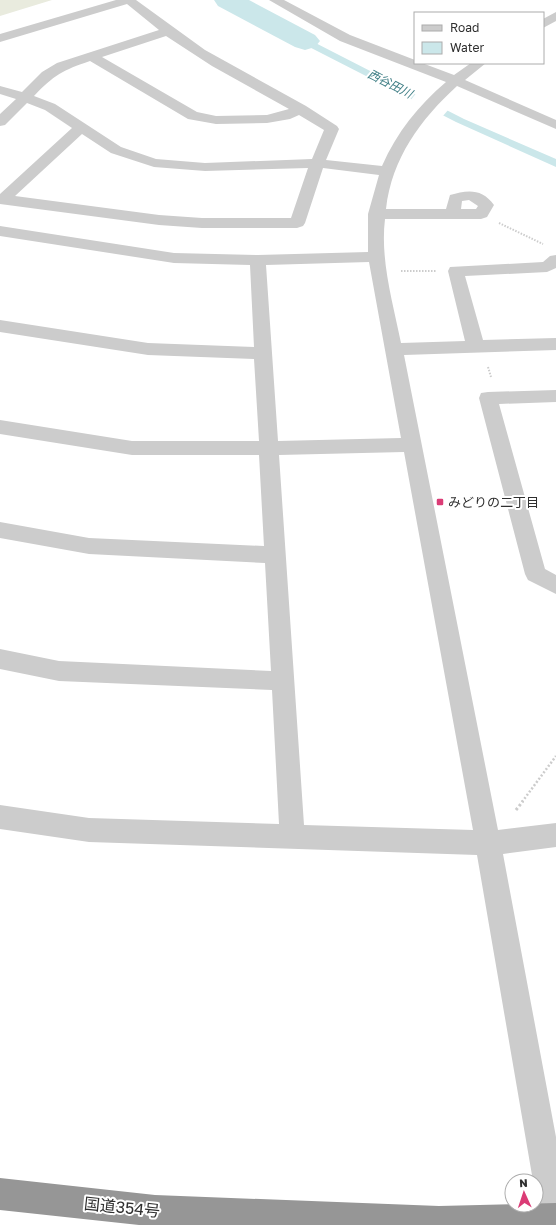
<svg xmlns="http://www.w3.org/2000/svg" width="556" height="1225" viewBox="0 0 556 1225" font-family="'Golos Text','Noto Sans JP',sans-serif">
  <style>
    .green { fill: #e9ebde }
    .water { fill: #cbe7ea }
    .pier { fill: #fff }
    .lines { fill: none; stroke-linecap: round; stroke-linejoin: round }
    .river { fill: #cbe7ea; fill-rule: evenodd }
    .path-far2 { stroke: #ccc; stroke-width: 2; stroke-dasharray: 1.5 1.5; stroke-linecap: butt }
    .path-far1 { stroke: #ccc; stroke-width: 2.5; stroke-dasharray: 2 2; stroke-linecap: butt }
    .path { stroke: #ccc; stroke-width: 3; stroke-dasharray: 2.5 2.5; stroke-linecap: butt }
    .minor { fill: #ccc; fill-rule: evenodd }
    .highway { fill: #969696; fill-rule: evenodd }
    .poi-dot { fill: #db3c76; stroke: #fff; stroke-width: 1.5 }
    .labels { text-anchor: middle; stroke-width: 4; stroke-linejoin: round; paint-order: stroke }
    .far-water-label { font-size: 12px; font-style: italic; fill: #407f86; stroke: #fff }
    .poi-label { font-size: 13px; fill: #2f2f2f; stroke: #fff; text-anchor: start }
    .near-street-label { font-size: 16px; fill: #2f2f2f; stroke: #fff }
  </style>
  <rect width="100%" height="100%" fill="#fff"/>
  <!-- green -->
  <path class="green" d="M0 0H52L0 16Z"/>
  <!-- water -->
  <path class="water" d="M247 8 464 119 556 159V167L456 122 239 11Z"/>
  <!-- pier -->
  <path class="pier" d="M417 92 449 109 442 117 410 101Z"/>
  <g class="lines">
    <!-- river -->
    <path class="river" d="M214 0H249L315 35 320 41 315 47 305 50 295 47 218 6Z"/>
    <!-- path-far2 -->
    <path class="path-far2" d="M499 223 543 244
      M401 271H436
      M488 367 491 377"/>
    <!-- path-far1 -->
    <path class="path-far1" d="M522 802 556 756"/>
    <!-- path -->
    <path class="path" d="M516 810 523 801"/>
    <!-- minor -->
    <path class="minor" d="M116 0H136L205 50 306 106 337 126 339 129 326 160 382 166C397 132 418 106 446 82L340 41 269 0H284L350 35 415 60V63H422L454 75 471 63H486L465 80 556 120V129L457 86C420 120 392 158 386 209H446L450 195C467 190 482 188 494 205L487 217 481 219H385C380 260 393 303 401 343L465 341 448 271 450 267 543 262 550 256 556 255V268L547 272 465 276 483 340 556 338V350L404 355 498 830 556 823V847L503 854 556 1137V1225H541L540 1222 536 1198V1181H533L477 855 89 842 0 829V805L89 818 279 824 272 690 59 681 0 669V649L59 661 271 671 265 563 89 554 0 538V522L89 538 264 546 259 455H132L0 434V420L132 441H259L254 359 148 355 0 332V320L148 343 254 347 250 265 174 263 0 236V226L174 253 258 255 368 252V214L379 175 323 168 305 223 303 226 297 228H202L159 225 0 204V194L72 128 45 110 27 103 5 125 0 126V114L16 99 0 94V86L22 92 42 72 57 63 159 30 127 4 0 42V34ZM166 36 212 66 289 109 267 115 216 116 197 112 102 57ZM90 61 188 119 216 124 267 123 290 119 299 115 324 130 312 159 205 163 156 159 121 147 55 104 34 96C54 75 63 70 90 61ZM82 134 111 153 154 167 205 171 308 168 291 218H202L159 215 15 196ZM469 200 478 206 476 209H461L462 201ZM369 262 401 438 278 441 266 265ZM404 452 473 830 304 825 279 455Z
      M556 12V21L543 28V19Z
      M556 390V402L499 404 545 569 556 575V594L528 580 525 574 479 398 481 393 488 392Z"/>
    <!-- highway -->
    <path class="highway" d="M0 1178 155 1195 439 1206 556 1203V1225H139L0 1210Z"/>
  </g>
  <!-- markers -->
  <rect class="poi-dot" x="436" y="498" width="8" height="8" rx="2"/>
  <g class="labels">
    <!-- far-water labels -->
    <g class="far-water-label">
      <text transform="translate(390 84) rotate(27)" y="4">西谷田川</text>
    </g>
    <!-- poi labels -->
    <g class="poi-label">
      <text x="448" y="507">みどりの二丁目</text>
    </g>
    <!-- near-street labels -->
    <g class="near-street-label">
      <text transform="translate(122 1207) rotate(6)" y="6">国道354号</text>
    </g>
  </g>
  <!-- legend -->
  <rect x="414" y="12" width="130" height="52" fill="#ffffff" stroke="#acacac"/>
  <rect x="422" y="25" width="20" height="6" fill="#cccccc" stroke="#acacac"/>
  <text x="450" y="32" font-size="12" fill="#2f2f2f">Road</text>
  <rect x="422" y="42" width="20" height="12" fill="#cbe7ea" stroke="#acacac"/>
  <text x="450" y="52" font-size="12" fill="#2f2f2f">Water</text>
  <!-- north arrow -->
  <g transform="translate(524 1193) rotate(357)"><circle r="19" fill="#ffffff" stroke="#acacac"/>
  <path d="M0-3L7 15L0 10L-7 15Z" fill="#db3c76"/>
  <text y="-6" font-size="11" font-weight="bold" text-anchor="middle" fill="#2f2f2f">N</text>
  </g>
</svg>
